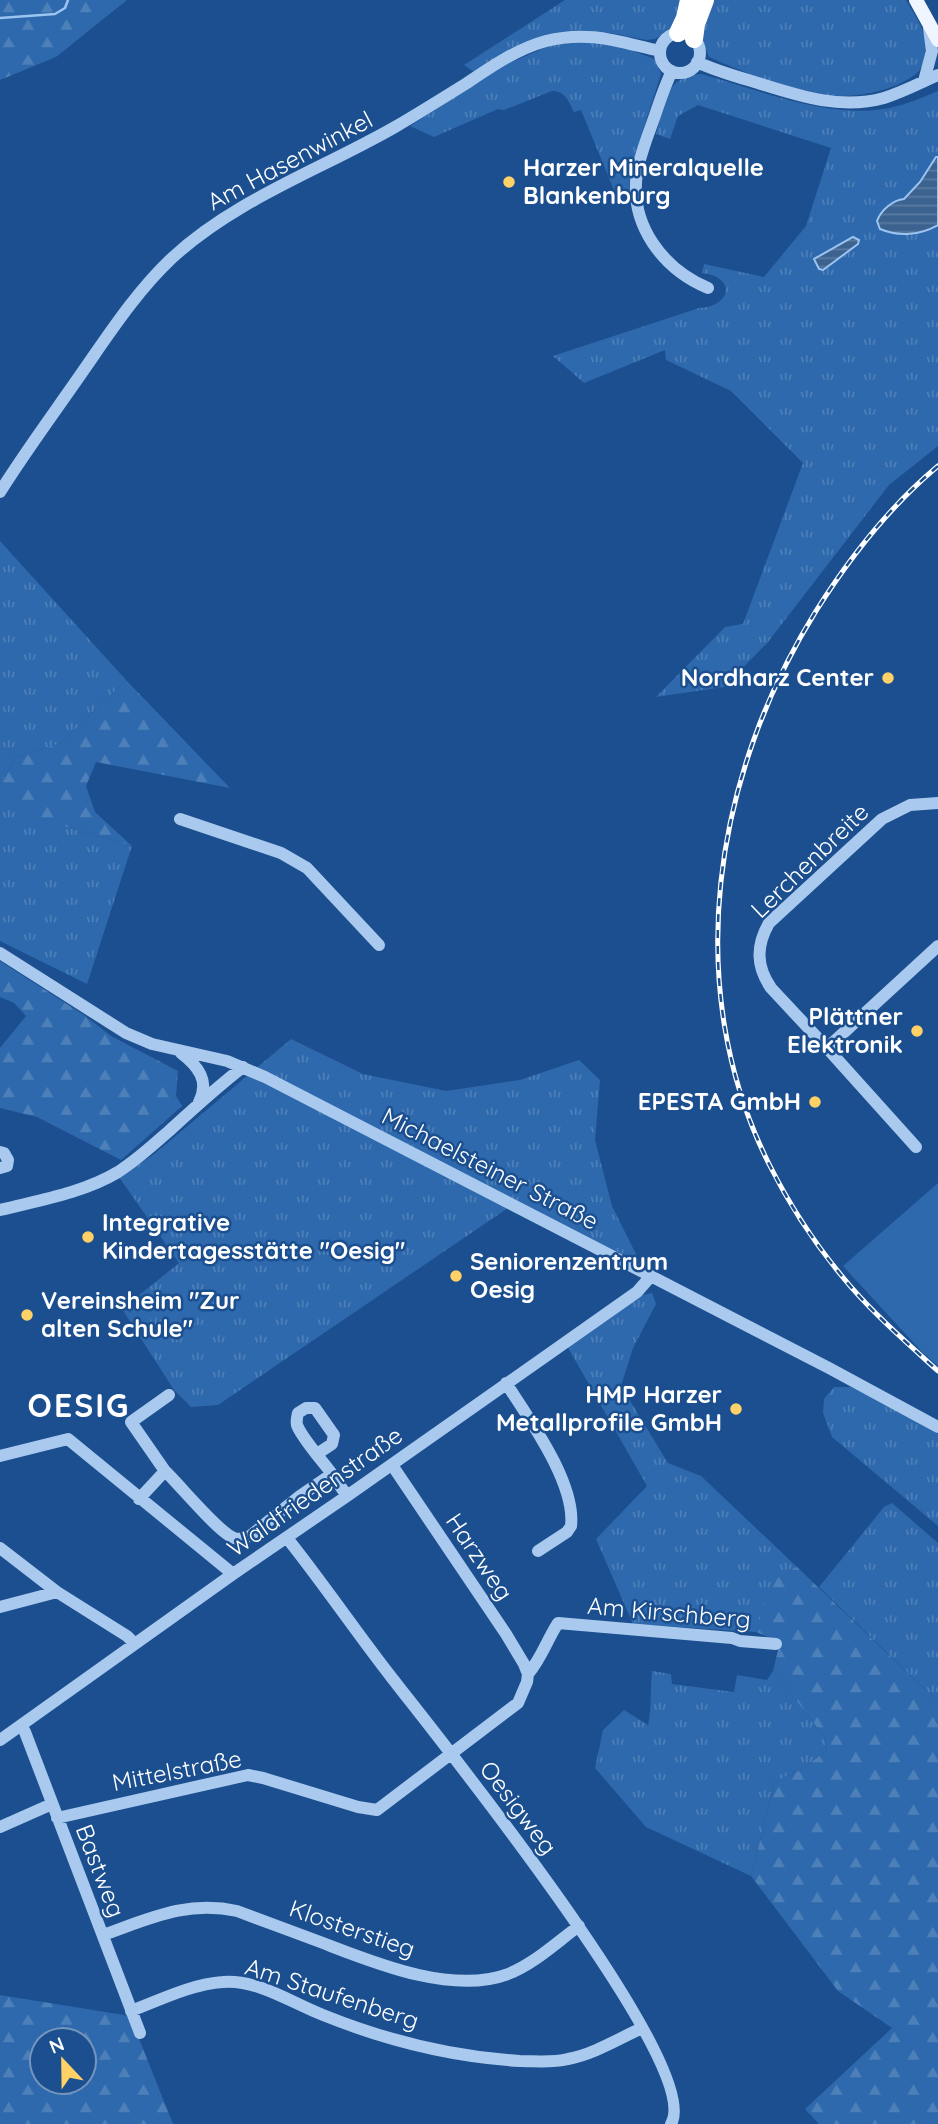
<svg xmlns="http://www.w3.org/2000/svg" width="938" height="2124" viewBox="0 0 938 2124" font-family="Quicksand,sans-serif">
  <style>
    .grass { fill: url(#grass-tufts) }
    .forest { fill: url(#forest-firs); fill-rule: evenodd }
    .green { fill: #2e69ad }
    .water { fill: url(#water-rules); stroke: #9cc4f0; stroke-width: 2 }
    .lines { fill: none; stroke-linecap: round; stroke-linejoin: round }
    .stream { stroke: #9cc4f0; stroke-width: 2.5 }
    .minor { stroke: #a9c9ee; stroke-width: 12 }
    .major { stroke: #f0f6ff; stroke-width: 14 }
    .highway { stroke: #fff; stroke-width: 18 }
    .rail-casing { stroke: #fff; stroke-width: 5 }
    .rail { stroke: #1b4f8f; stroke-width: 2.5; stroke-dasharray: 8; stroke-linecap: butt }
    .poi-dot { fill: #ffd166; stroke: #1b4f8f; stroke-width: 2.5 }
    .labels { text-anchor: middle; stroke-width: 5; stroke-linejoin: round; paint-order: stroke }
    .street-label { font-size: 24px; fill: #fff; stroke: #1b4f8f }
    .poi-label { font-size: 24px; font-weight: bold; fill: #fff; stroke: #1b4f8f; text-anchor: start }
    .district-label { font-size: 32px; font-weight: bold; letter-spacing: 2px; fill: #fff; stroke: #1b4f8f }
  </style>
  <defs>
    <pattern id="grass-tufts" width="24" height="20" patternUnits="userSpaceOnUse" patternTransform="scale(1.75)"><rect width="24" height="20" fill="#2e69ad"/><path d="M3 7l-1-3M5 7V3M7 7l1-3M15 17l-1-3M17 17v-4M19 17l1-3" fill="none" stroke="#4d80b9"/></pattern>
    <pattern id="forest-firs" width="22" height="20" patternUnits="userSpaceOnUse" patternTransform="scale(1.75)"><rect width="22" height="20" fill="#2e69ad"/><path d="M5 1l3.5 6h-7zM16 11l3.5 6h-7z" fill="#4d80b9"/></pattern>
    <pattern id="water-rules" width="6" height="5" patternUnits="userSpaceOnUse" patternTransform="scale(1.75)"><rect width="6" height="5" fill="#3c6290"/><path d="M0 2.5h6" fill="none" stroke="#597aa1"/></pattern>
  </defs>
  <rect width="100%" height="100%" fill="#1b4f8f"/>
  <!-- grass -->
  <path class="grass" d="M565 0H684L674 28 655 39 646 40 611 33 580 31 474 72 464 65Z
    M709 0H906C914 14 927 31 926 48 926 57 924 67 917 73 894 92 849 100 821 94 783 87 744 73 709 57L700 36Z
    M587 42 621 46 654 59 661 74 631 168 629 189 616 195 581 110 574 112C568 101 566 91 552 91L504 110 498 109 434 137 410 126 502 66 554 44Z
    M701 74C760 90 837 123 897 106 911 103 925 96 938 91V446L889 485 768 642 724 687 656 697 725 627 743 624 803 463 731 391 666 360 665 350 584 383 553 356 699 308C729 307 739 278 702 273L704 264 764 277 806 226 831 148 698 105 678 116 670 139 656 134C665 105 664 76 701 74Z
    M0 541 126 680 61 743 16 757 0 785Z
    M0 785 66 827 132 846 87 984 0 941Z
    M291 1039 363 1074 446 1091 520 1080 579 1060 600 1080 595 1140 612 1206 640 1262 521 1208H508L218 1405 191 1407 174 1390 122 1309 179 1263 119 1177 153 1155Z
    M652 1293 656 1304 633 1348 621 1386 668 1463 701 1476 797 1567 778 1574 756 1632 633 1624 596 1539 647 1486 567 1346 642 1295Z
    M834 1387H851L893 1407 938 1434V1526L832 1437 823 1413 824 1399Z
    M892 1503 938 1543V1702L819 1587 884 1507Z
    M652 1671 671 1674 672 1684 734 1692 737 1675 767 1680 773 1671 824 1736 827 1750 804 1768 775 1782 751 1876 646 1827 595 1768 603 1730 624 1710 648 1725C652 1707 650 1689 652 1671Z"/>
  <!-- forest -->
  <path class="forest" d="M0 0H127L56 57 0 80Z
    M126 680 230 788 96 762 86 786 95 812 132 846 66 827 13 808 0 785 16 757 61 743Z
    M0 961 84 1015 111 1036 178 1071 176 1096 182 1106 121 1160 37 1117 0 1108V1048L26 1016 14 1003 0 997Z
    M797 1567 938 1702V2124H819L805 2109 892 2028 838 1991 751 1876 775 1782 804 1768 827 1750 824 1736 773 1671 780 1642 756 1632 768 1592 778 1573Z
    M0 1995 130 2016 173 2124H0ZM42 2040H84V2082H42Z"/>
  <!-- green -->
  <path class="green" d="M938 1183V1366L923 1353 843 1266Z"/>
  <!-- water -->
  <path class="water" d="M936 157H938V225C920 235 899 237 880 229L877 221C881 210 893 200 904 199L920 182Z
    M853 237 859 240 858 244 823 270 819 269 814 259Z"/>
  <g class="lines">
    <!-- stream -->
    <path class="stream" d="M0 18 55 14 65 8 68 0"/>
    <!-- minor -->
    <path class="minor" d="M660 53a20 20 0 1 1 40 0a20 20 0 1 1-40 0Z
      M697 62C716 71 738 77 758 83 799 96 841 110 884 98 903 92 920 83 938 75
      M672 71C664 87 659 104 653 121 647 138 640 155 637 173 629 225 663 269 708 288
      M924 81 932 51 929 28
      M0 492C25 452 54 413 81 374 109 334 136 292 172 258 236 199 320 170 395 127 419 113 443 98 467 83 492 66 517 49 546 41 589 30 619 42 660 51
      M938 803 910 805 882 819 769 923C756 946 756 966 771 988L827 1048 938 946
      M180 819 281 853 307 868 379 945
      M0 953 126 1033 152 1044 227 1061 265 1077 829 1368 938 1427
      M827 1048 916 1147
      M181 1053C198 1066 210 1081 199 1102
      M0 1152 4 1153 8 1160 7 1166 0 1168
      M0 1210C40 1200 83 1193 118 1172 137 1160 153 1145 169 1131 193 1109 217 1087 243 1067
      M506 1383C529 1419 576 1483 571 1526L567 1532 538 1551
      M317 1454 332 1444 334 1435 315 1408H306L298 1413C297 1418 296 1420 297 1425 301 1437 324 1463 332 1474
      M0 1456 68 1439 233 1574
      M165 1471C179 1484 219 1533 234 1538 239 1540 245 1538 250 1536L300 1496 332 1474 347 1496
      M139 1499 165 1471 131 1422 169 1395
      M287 1538C323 1583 356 1632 392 1678 436 1735 705 2067 671 2124
      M0 1548 57 1592 127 1636 135 1644
      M0 1607 57 1592
      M528 1674C541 1659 547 1640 558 1623L732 1638 740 1641 776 1644
      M21 1725 25 1732 140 2033
      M0 1740 233 1574 347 1496 637 1292 651 1276
      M57 1818 248 1775 263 1778 358 1807 377 1810 518 1703 527 1682 528 1674 524 1664 506 1634 392 1465
      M0 1827 52 1804
      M103 1935C149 1919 187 1900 237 1911 266 1922 294 1932 323 1943 375 1963 452 1995 508 1974 534 1964 557 1942 579 1926
      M131 2011C160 2000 192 1984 223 1982 257 1979 292 2003 323 2015 385 2040 454 2057 520 2061 536 2061 552 2063 568 2059 594 2054 618 2039 642 2028"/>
    <!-- major -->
    <path class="major" d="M916 0 938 40"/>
    <!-- highway -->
    <path class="highway" d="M678 33 685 18 689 0
      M694 39 696 24 705 0"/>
    <!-- rail casing -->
    <g class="rail-casing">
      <path id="rail" d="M938 466C889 507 850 557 816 611 714 775 680 986 769 1164 789 1204 813 1241 841 1275 869 1310 905 1341 938 1371"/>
    </g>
    <!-- rail -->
    <use href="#rail" class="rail"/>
  </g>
  <!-- markers -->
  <g class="poi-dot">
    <circle cx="509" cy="182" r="7"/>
    <circle cx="888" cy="678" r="7"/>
    <circle cx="917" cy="1031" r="7"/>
    <circle cx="815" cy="1102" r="7"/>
    <circle cx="88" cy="1237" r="7"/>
    <circle cx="456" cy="1276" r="7"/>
    <circle cx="27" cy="1315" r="7"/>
    <circle cx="736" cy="1409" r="7"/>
  </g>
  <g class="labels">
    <!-- street labels -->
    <g class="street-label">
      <text transform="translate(290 161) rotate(-28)" y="8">Am Hasenwinkel</text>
      <text transform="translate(810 861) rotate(-44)" y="8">Lerchenbreite</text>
      <text transform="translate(490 1169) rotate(27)" y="8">Michaelsteiner Straße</text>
      <text transform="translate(315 1492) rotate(-35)" y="8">Waldfriedenstraße</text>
      <text transform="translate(479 1557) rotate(56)" y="8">Harzweg</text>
      <text transform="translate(669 1613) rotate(5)" y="8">Am Kirschberg</text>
      <text transform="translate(177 1771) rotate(-11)" y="8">Mittelstraße</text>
      <text transform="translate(518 1808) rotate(53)" y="8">Oesigweg</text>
      <text transform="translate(100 1871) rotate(69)" y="8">Bastweg</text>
      <text transform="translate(352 1929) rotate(19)" y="8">Klosterstieg</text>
      <text transform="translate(332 1994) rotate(18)" y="8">Am Staufenberg</text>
    </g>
    <!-- poi labels -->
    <g class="poi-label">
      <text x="523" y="176">Harzer Mineralquelle<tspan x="523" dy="28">Blankenburg</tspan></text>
      <text x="874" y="686" text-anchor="end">Nordharz Center</text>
      <text x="903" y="1025" text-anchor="end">Plättner<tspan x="903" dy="28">Elektronik</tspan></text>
      <text x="801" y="1110" text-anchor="end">EPESTA GmbH</text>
      <text x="102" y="1231">Integrative<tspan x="102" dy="28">Kindertagesstätte "Oesig"</tspan></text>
      <text x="470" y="1270">Seniorenzentrum<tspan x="470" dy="28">Oesig</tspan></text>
      <text x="41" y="1309">Vereinsheim "Zur<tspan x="41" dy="28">alten Schule"</tspan></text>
      <text x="722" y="1403" text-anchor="end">HMP Harzer<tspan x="722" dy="28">Metallprofile GmbH</tspan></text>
    </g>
    <!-- district labels -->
    <g class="district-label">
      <text x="79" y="1417">OESIG</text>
    </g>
  </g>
  <!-- north arrow -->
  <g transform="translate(63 2061) rotate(338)"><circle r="33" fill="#1b4f8f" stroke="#7695bc" stroke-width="2"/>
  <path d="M0-5L12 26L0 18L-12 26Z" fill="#ffd166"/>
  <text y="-10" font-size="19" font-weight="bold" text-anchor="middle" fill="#ffffff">N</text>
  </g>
</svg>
